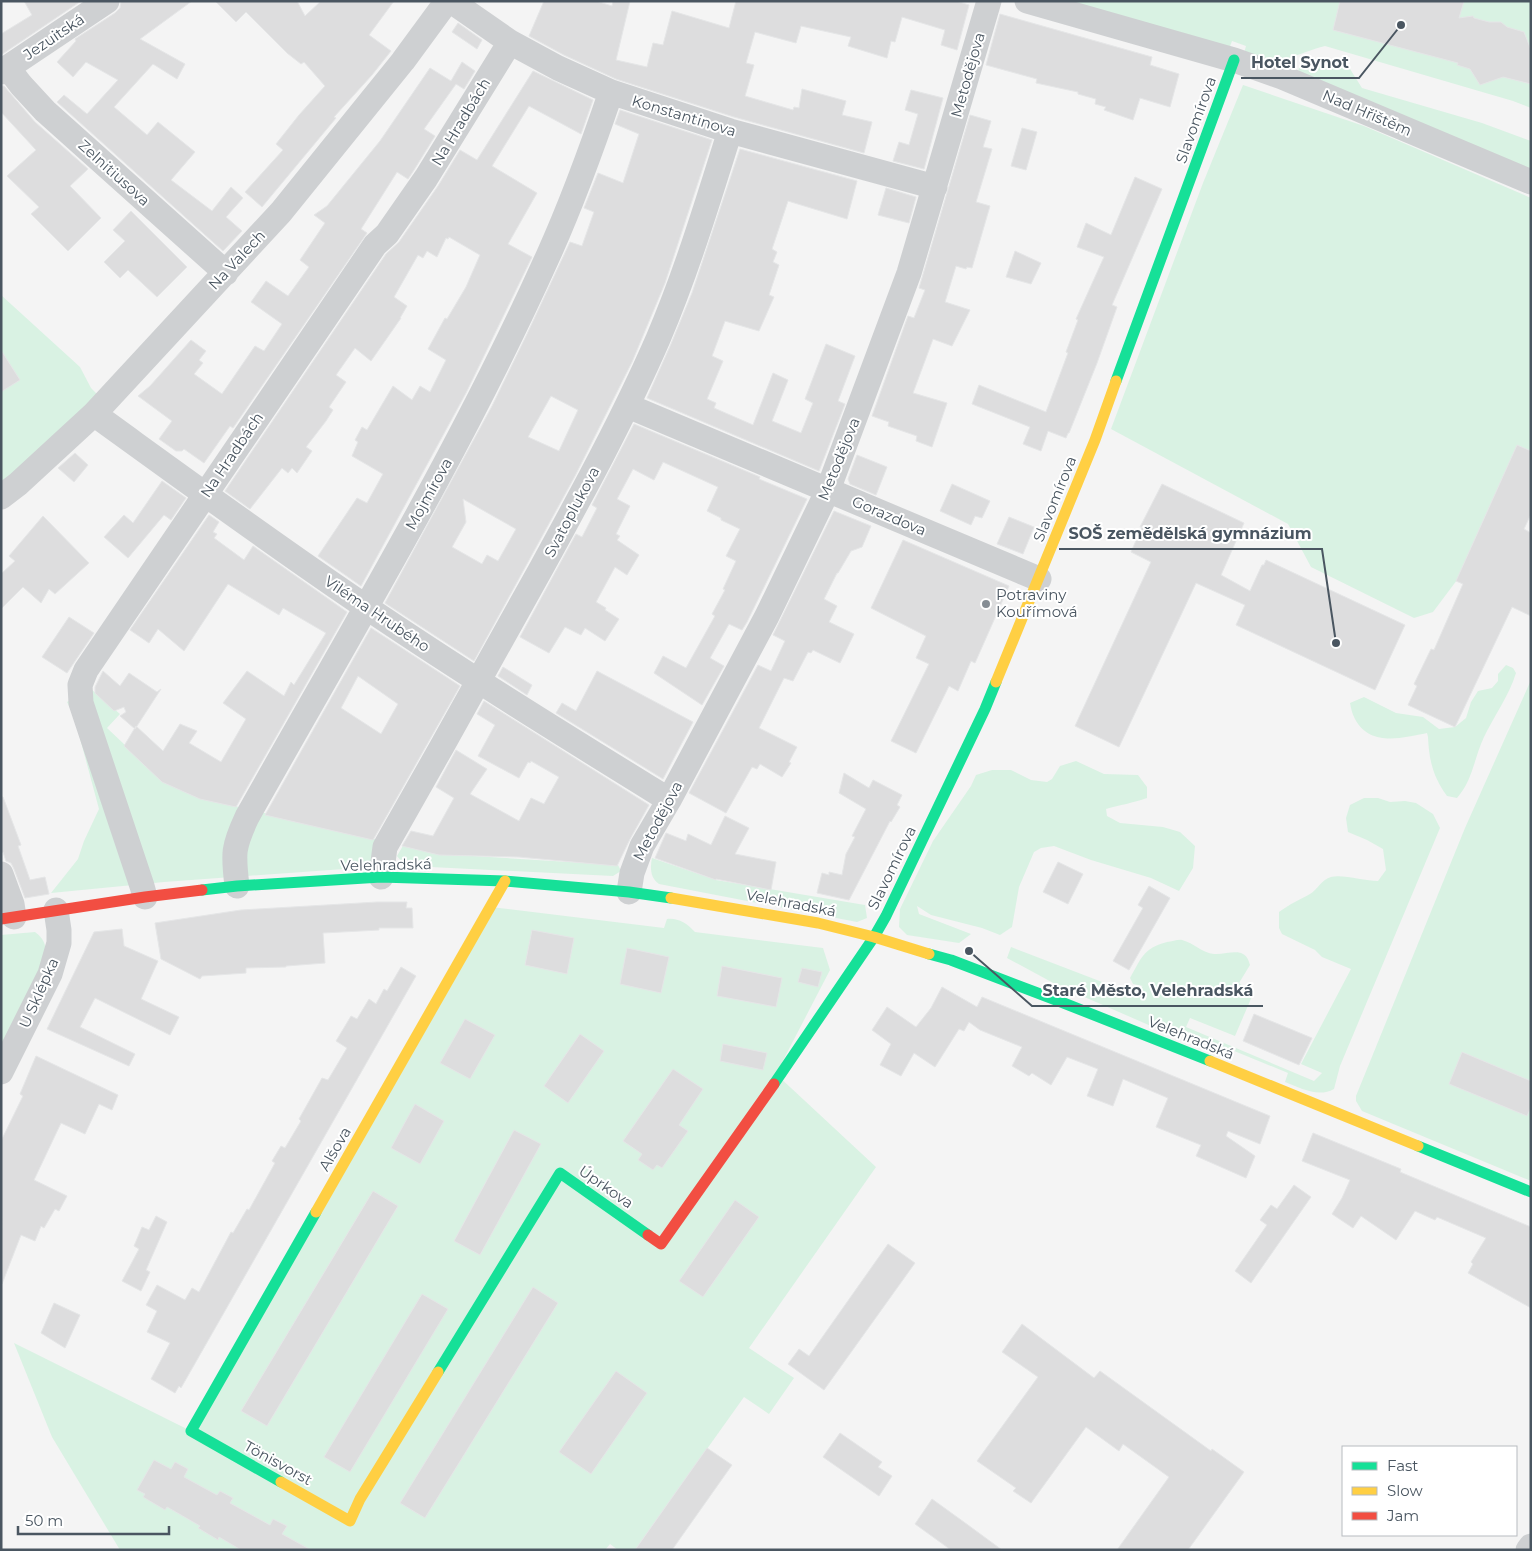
<svg xmlns="http://www.w3.org/2000/svg" width="1532" height="1551" viewBox="0 0 1532 1551" font-family="Montserrat,sans-serif">
  <style>
    .green { fill: #d9f2e3 }
    .building { fill: #ddddde; stroke: #e5e6e7; fill-rule: evenodd }
    .lines { fill: none; stroke-linecap: round; stroke-linejoin: round }
    .street { stroke: #ced0d2; stroke-width: 25 }
    .fast { stroke: #16e098; stroke-width: 11 }
    .slow { stroke: #ffcf43; stroke-width: 11 }
    .jam { stroke: #f24e42; stroke-width: 11 }
    .poi-dot { fill: #868d94; stroke: #fff; stroke-width: 2 }
    .labels { text-anchor: middle; stroke-width: 4; stroke-linejoin: round; paint-order: stroke }
    .street-label { font-size: 15px; fill: #4a5661; stroke: #fff }
    .poi-label { font-size: 15px; fill: #4a5661; stroke: #fff; text-anchor: start }
    .leader { fill: none; stroke: #4a5661; stroke-width: 2 }
    .callout-dot { fill: #4a5661; stroke: #fff; stroke-width: 2 }
    .callout-label { font-size: 16px; text-anchor: middle; font-weight: bold; fill: #4a5661; stroke: #fff; stroke-width: 4; stroke-linejoin: round; paint-order: stroke }
  </style>
  <rect width="100%" height="100%" fill="#f4f4f4"/>
  <!-- green -->
  <path class="green" d="M1048 1H1531V108L1513 101 1325 46C1311 49 1281 63 1271 62 1262 61 1252 56 1244 53L1246 46 1232 41 1229 49Z
    M1326 62 1350 69 1362 88 1482 123 1531 141V172L1298 72 1299 68 1306 64Z
    M1243 85 1364 126 1531 198V451L1457 580 1433 612 1414 618 1311 567 1288 524 1111 429 1203 183Z
    M1 295 80 367 91 388 98 395 1 484Z
    M1506 665 1513 668 1516 673C1509 696 1494 716 1484 737 1474 758 1473 780 1457 798L1447 796C1433 777 1429 760 1428 737L1427 733C1402 738 1370 747 1355 719 1352 714 1351 708 1350 703L1364 697 1396 713 1423 717 1439 729 1455 727 1466 718 1471 702 1478 691 1492 688 1498 681V674Z
    M1531 680V1181L1362 1111 1356 1101V1096L1465 828Z
    M91 689 120 714 107 728 163 781 201 798 379 840 370 863 358 868 164 882 51 893 78 859 84 841 99 809 74 716 67 702Z
    M1076 761 1104 774 1138 775 1147 787V798C1133 803 1120 805 1106 809L1107 816 1120 823 1163 827 1180 832 1195 846 1193 868 1179 891 1151 878 1091 860 1054 846 1041 848 1034 852 1019 887 1012 927 1000 935 982 928 931 915 917 906 919 914 971 934 959 943 907 935 899 927 900 909 933 841 971 786 976 775 992 770H1011L1031 780 1047 782 1052 779 1060 766Z
    M1364 798H1378L1390 802 1405 801 1416 803 1433 814 1440 828 1340 1066 1334 1089C1318 1098 1301 1088 1285 1082L1288 1073 1171 1025 1167 1033 1057 985 1007 958 1011 947 1123 990 1133 991 1143 986 1133 984 1130 978C1141 959 1143 948 1167 942 1172 942 1178 939 1182 940 1194 943 1202 953 1214 954 1229 955 1245 945 1250 965L1239 983 1253 994 1235 1036 1190 1018 1186 1027 1314 1081 1322 1073 1301 1064 1351 969 1322 957 1315 950 1282 934 1279 928V912C1290 904 1299 900 1310 894 1317 890 1322 879 1331 877 1342 874 1365 881 1378 881L1386 870 1383 849 1367 840 1348 832 1346 818 1350 805Z
    M404 844 441 854 618 865 621 871 613 876 411 866 403 863 397 856Z
    M652 858 716 880 865 905 867 918 857 922 659 884C650 878 650 867 652 858Z
    M491 907 664 928 667 919C679 918 686 923 695 932L823 948 830 970 776 1074 876 1167 749 1348 794 1378 769 1414 744 1397 635 1550H618L610 1544 605 1550H120L52 1437 14 1343 191 1431Z
    M35 932C48 942 46 949 44 965L1 1051V935Z"/>
  <!-- building -->
  <path class="building" d="M24 1H81L1 55V34L32 15Z
    M121 1H192L140 39 185 64 177 79 153 64 114 107 147 135 158 122 195 152 171 180 212 211 231 187 243 198 226 217 242 231 223 251 57 102 64 95 87 114 118 80 86 62 73 77 57 62 76 41 75 39 115 13 120 8Z
    M215 1H297L305 16 321 1H394L369 35 391 51 372 75 334 117 336 118 262 207 245 192 283 150 276 144 299 115 325 86 304 62 301 64 287 53 246 12 236 22Z
    M544 1H596L612 6 613 1H630L616 60 647 67 653 43 663 45 672 11 729 28 736 1H956L969 5 957 50 941 45 945 30 902 17 895 42 891 41 887 58 848 46 851 37 801 26 796 43 755 32 746 63 754 65 745 96 793 110 794 107 799 108 802 89 846 101 842 115 872 122 864 153 734 117 616 79 564 55 529 36Z
    M1340 1H1464L1459 18 1473 16 1474 18 1489 22H1501L1507 27 1524 32 1531 50V84L1503 77 1480 85 1470 69 1457 65 1458 63 1333 30Z
    M1000 14 1152 57 1150 65 1179 74 1170 107 1140 98 1133 120 1104 110 1106 107 1095 104 1096 99 1078 94V92L1036 83 1037 79 986 65Z
    M458 23 482 40 477 49 452 32Z
    M462 62 475 71 464 89 456 84 424 129 435 136 414 170 408 179 397 172 361 229 367 233 233 428 230 426 204 463 184 449 182 451H176L159 439 172 421 138 396 150 386 191 340 206 351 199 360 203 363 194 374 222 394 255 346 264 351 282 324 251 302 266 281 288 296 309 267 300 260 325 223 314 215 327 206 380 141 430 68 451 81Z
    M533 71 593 100 581 134 529 106 492 166 537 193 508 244 532 257 466 393 361 586 318 556 357 498 367 503 383 474 352 456 358 442 355 440 362 427 367 430 393 386 412 400 420 386 430 392 446 360 428 349 445 318 447 319 466 287 480 255 449 237 448 239 446 238 437 257 427 251 423 258 418 255 394 297 407 306 400 318H401L371 361 355 348 336 375 346 382 329 407 333 410 326 421 306 447 312 451 297 473 292 468 288 473 282 468 250 509 225 491 386 254 399 242 438 186 460 150 477 160Z
    M1 86H4L35 122 88 169 70 186 101 218 68 251 31 214 39 207 7 176 36 150 1 112Z
    M911 90 943 98 924 169 893 161 899 142 909 145 918 114 905 110Z
    M620 110 712 140 665 283 632 362 575 476 474 661 385 603 492 406 527 334 570 242 582 246 594 212 584 208 598 173 623 183 639 134 615 124ZM551 396 578 410 559 451 528 437ZM463 499 516 529 498 561 487 555 482 564 452 547 466 522Z
    M970 115 991 121 983 147 992 149 976 202 990 206 972 268 967 267 966 269 956 266 945 302 970 310 952 346 933 339 913 393 947 403 932 447 916 441 917 436 888 426 889 422 872 416 908 316 914 318 925 290 919 288Z
    M1022 128 1037 132 1026 170 1011 166Z
    M740 149 857 181 847 219 788 201 772 249 777 252 773 262 779 265 769 295 774 297 759 331 725 321 712 356 723 361 707 399 716 403 714 408 753 425 773 373 788 380 772 421 801 433 813 403 805 399 826 344 855 356 838 401 845 404 819 471 647 398 671 344 692 293Z
    M1135 177 1162 189 1112 305 1117 307 1097 363 1069 433H1068L1066 438 1048 431 1041 451 1023 444 1030 427 972 404 979 385 1046 412 1068 353 1066 352 1078 320 1076 319 1104 257 1077 247 1086 223 1111 235Z
    M886 188 916 197 909 223 878 215Z
    M131 211 187 267 157 297 128 270 120 278 104 262 125 241 113 230Z
    M1015 251 1041 263 1031 284 1006 277Z
    M1 350 20 380 1 392Z
    M634 424 760 477 759 479 807 499 747 622 742 630 729 624 710 658 724 666 702 705 654 673 663 656 686 668 715 616 712 614 725 590 723 589 736 561 726 556 740 529 721 520V518L707 511 718 487 663 462 654 480 633 469 617 499 630 506 616 534 620 536 617 540 639 555 627 575 615 567 596 602 606 608 605 610 619 619 605 641 585 628 581 635 565 627 549 653 520 637 576 534 582 537 597 508 592 505Z
    M1517 445 1531 451V514L1524 529 1531 533V616L1512 607 1455 727 1408 705 1417 686 1414 684 1431 649 1434 650 1463 584 1456 581Z
    M75 453 88 465 74 482 58 468Z
    M857 455 887 467 876 495 850 484 848 479Z
    M162 481 186 498 171 520 164 515 128 558 104 537 124 515 133 523Z
    M952 484 990 501 982 518 975 516 971 525 940 511Z
    M1162 484 1244 523 1221 575 1250 591 1262 565H1264L1266 560 1405 625 1375 690 1236 625 1245 605 1196 583 1119 747 1075 726 1151 562 1131 552 1142 527H1140Z
    M834 511 871 526 862 547 851 551 838 573H837L824 599 837 606 829 622 854 634 840 663 813 650 811 653 808 652 793 681 784 678 759 728 797 747 789 762 791 763 782 777 760 764 757 769 752 767 726 813 689 793 758 665 771 671 785 641 773 635Z
    M209 515 219 522 213 532 217 534 214 538 244 560 253 546 347 612 236 807 200 799 162 782 124 746 136 726 163 751 180 724 197 731 189 743 221 762 246 719 223 703 247 671 284 696 291 682 294 685 326 633 283 608 279 615 228 584 184 651 158 629 149 643 130 630Z
    M43 516 89 563 55 594 49 589 41 603 23 587 1 609V574L15 561 9 556Z
    M1009 517 1034 527 1023 554 997 544Z
    M903 540 1009 586 975 663 971 661 958 691 949 686 916 753 891 741 929 664 916 658 926 636 871 608Z
    M69 617 94 633 67 673 42 657Z
    M371 628 460 686 373 840 265 815ZM358 676 398 704 381 734 341 708Z
    M503 667 532 685 527 695 498 676Z
    M103 671 120 686 129 673 157 692 161 689 135 729 120 716 126 712 124 707 114 711 95 693V687Z
    M597 671 693 722 663 779 556 713 562 703 576 711Z
    M484 701 649 805 630 839 617 866 519 857 439 855 402 846 411 831 433 836 454 798 436 787 456 750 487 769 470 794 519 821 531 798 544 804 559 777 531 761 530 763 528 762 519 778 478 756 495 725 477 714Z
    M844 773 869 788 873 780 902 795 897 805 900 807 891 822 890 821 849 900 817 893 822 873 829 875V872L842 875 846 854 855 837 852 836 866 809 839 793Z
    M1 797H3L21 845 18 846 30 880 45 877 49 894 25 898 14 869 11 863 6 861 3 852 1 853Z
    M725 816 749 828 735 854 776 862 771 890 716 879V880L655 858 666 833 686 841 688 834 711 845Z
    M1058 862 1083 874 1068 904 1043 892Z
    M1149 886 1170 898 1129 970 1113 961 1143 908 1138 905Z
    M377 902H407L406 908H412L413 928H379V930L323 933 325 963 286 966V967L246 968V973L202 976 200 979 161 959 155 923 241 910Z
    M122 929 124 946 158 961 141 999 179 1017 170 1035 95 998 80 1027 135 1054 129 1066 47 1029 94 932Z
    M532 930 574 938 567 974 525 965Z
    M627 948 669 957 661 993 620 984Z
    M722 966 782 978 776 1007 717 996Z
    M401 967 416 976 181 1388 179 1386 175 1393 151 1379 170 1343 147 1332 157 1311 146 1305 157 1285 185 1300 192 1288 199 1292 231 1232 233 1233 247 1209 249 1210 275 1163 272 1161 281 1146 285 1148 301 1121 299 1119 322 1078 328 1080 347 1048 336 1041 351 1016 357 1019 369 999 376 1004 384 989 387 991Z
    M802 968 822 972 818 987 798 982Z
    M942 987 977 1007 982 997 1270 1116 1260 1144 1228 1131 1226 1136 1255 1156 1246 1178 1196 1156 1201 1145 1156 1127 1168 1098 1123 1079 1113 1106 1087 1096 1098 1069 1067 1057 1051 1085 1032 1073 1029 1076 1012 1066 1022 1047 980 1030 969 1022 964 1031 959 1029 935 1067 914 1053 901 1076 880 1065 891 1044 872 1030 887 1007 916 1027 931 1008Z
    M1254 1014 1312 1038 1299 1065 1243 1041Z
    M465 1019 495 1035 470 1079 440 1063Z
    M580 1034 604 1051 568 1103 544 1086Z
    M723 1044 767 1053 763 1070 720 1061Z
    M1462 1052 1531 1081V1107L1527 1116 1449 1084Z
    M36 1056 118 1095 112 1110 99 1104 85 1134 61 1123 34 1180 67 1196 59 1211 55 1209 44 1228 41 1226 35 1241 21 1235 2 1284 1 1141 23 1096 20 1094Z
    M673 1069 703 1089 679 1125 688 1131 662 1168 657 1165 653 1170 638 1160 642 1154 623 1141Z
    M415 1104 444 1121 420 1164 391 1148Z
    M514 1130 541 1144 480 1255 454 1241Z
    M1313 1133 1401 1169 1400 1172 1531 1227V1308L1468 1273 1473 1264 1471 1262 1486 1238 1437 1217 1435 1220 1415 1211 1396 1240 1361 1216 1353 1228 1332 1214 1342 1198 1350 1180 1302 1161Z
    M1294 1185 1311 1197 1251 1283 1235 1271 1267 1225 1260 1220 1271 1205 1277 1209Z
    M373 1191 398 1206 267 1426 241 1411Z
    M735 1200 759 1217 703 1297 679 1281Z
    M156 1216 167 1222 146 1270 150 1272 141 1291 122 1281 139 1249 134 1246 142 1227 149 1230Z
    M888 1244 915 1263 824 1390 788 1364 799 1349 809 1356Z
    M533 1287 558 1303 425 1518 400 1503Z
    M422 1294 448 1309 350 1472 324 1457Z
    M54 1303 80 1315 65 1348 41 1333Z
    M1022 1324 1094 1378 1100 1371 1211 1451 1212 1449 1244 1472 1188 1550H1117L1169 1477 1123 1444 1119 1451 1086 1427 1031 1503 1013 1491 1016 1488 977 1461 1038 1377 1002 1352Z
    M616 1371 647 1393 591 1474 559 1452Z
    M840 1433 882 1462 878 1467 892 1476 879 1496 823 1457Z
    M707 1448 732 1465 672 1550H635Z
    M154 1460 171 1469 175 1462 188 1469 184 1477 217 1495 220 1491 233 1498 230 1503 270 1525 273 1519 287 1526 282 1534 311 1550H241L219 1537 218 1540 198 1528 200 1526 167 1507 165 1510 143 1497 145 1494 137 1490Z
    M932 1499 968 1525 1002 1550H951L915 1524Z"/>
  <g class="lines">
    <!-- street -->
    <path class="street" d="M451 1 510 42 558 68 611 92 730 131 935 187
      M1027 1 1234 60 1282 77 1531 182
      M8 68 21 85 45 111 226 273
      M1 72 107 1
      M628 406 1039 579
      M94 414C184 479 274 545 366 607 465 674 567 737 669 800
      M1 497 18 484 94 414 281 212 403 61 447 1
      M1 874 12 904 14 917
      M381 877 385 847C438 754 490 661 542 567 583 492 624 417 658 339 687 271 708 201 730 131
      M237 886C233 853 233 847 247 817 351 632 461 450 548 256 572 203 592 148 611 92
      M629 892 632 873 642 846 669 800 767 616 828 490 909 273 989 1
      M145 897 142 886 81 703 80 685 86 670 375 245 387 234 426 178 510 42
      M1 1072 50 974 59 943V930L56 910
      M1528 1550 1531 1546"/>
    <!-- fast -->
    <path class="fast" d="M1116 381 1234 60
      M202 890 237 886 381 877 505 881 629 892 671 898
      M929 954 951 960 1056 1000 1210 1061
      M774 1084 874 937 886 916 985 709 996 682
      M1418 1146 1531 1192
      M438 1372 560 1173 648 1235
      M281 1482 191 1431 316 1212"/>
    <!-- slow -->
    <path class="slow" d="M996 682 1095 440 1116 381
      M671 898 818 923 874 937 929 954
      M1210 1061 1418 1146
      M316 1212 505 881
      M281 1482 350 1521 360 1499 438 1372"/>
    <!-- jam -->
    <path class="jam" d="M1 919 145 897 202 890
      M648 1235 661 1244 774 1084"/>
  </g>
  <!-- markers -->
  <circle class="poi-dot" cx="986" cy="604" r="5"/>
  <g class="labels">
    <!-- street labels -->
    <g class="street-label">
      <text transform="translate(54 37) rotate(-34)" y="5">Jezuitská</text>
      <text transform="translate(968 75) rotate(-74)" y="5">Metodějova</text>
      <text transform="translate(1367 113) rotate(23)" y="5">Nad Hřištěm</text>
      <text transform="translate(684 116) rotate(17)" y="5">Konstantinova</text>
      <text transform="translate(1196 120) rotate(-70)" y="5">Slavomírova</text>
      <text transform="translate(461 122) rotate(-59)" y="5">Na Hradbách</text>
      <text transform="translate(114 173) rotate(42)" y="5">Zelnitiusova</text>
      <text transform="translate(237 260) rotate(-47)" y="5">Na Valech</text>
      <text transform="translate(232 455) rotate(-56)" y="5">Na Hradbách</text>
      <text transform="translate(839 459) rotate(-68)" y="5">Metodějova</text>
      <text transform="translate(429 494) rotate(-61)" y="5">Mojmírova</text>
      <text transform="translate(1055 499) rotate(-68)" y="5">Slavomírova</text>
      <text transform="translate(572 512) rotate(-62)" y="5">Svatoplukova</text>
      <text transform="translate(889 516) rotate(23)" y="5">Gorazdova</text>
      <text transform="translate(377 614) rotate(34)" y="5">Viléma Hrubého</text>
      <text transform="translate(658 821) rotate(-62)" y="5">Metodějova</text>
      <text transform="translate(386 865) rotate(-1)" y="5">Velehradská</text>
      <text transform="translate(892 868) rotate(-64)" y="5">Slavomírova</text>
      <text transform="translate(791 903) rotate(11)" y="5">Velehradská</text>
      <text transform="translate(39 993) rotate(-66)" y="5">U Sklépka</text>
      <text transform="translate(1191 1038) rotate(22)" y="5">Velehradská</text>
      <text transform="translate(335 1149) rotate(-60)" y="5">Alšova</text>
      <text transform="translate(606 1187) rotate(35)" y="5">Úprkova</text>
      <text transform="translate(278 1463) rotate(29)" y="5">Tönisvorst</text>
    </g>
    <!-- poi labels -->
    <g class="poi-label">
      <text x="996" y="600">Potraviny<tspan x="996" dy="17">Kouřímová</tspan></text>
    </g>
  </g>
  <!-- callouts -->
  <path class="leader" d="M1401 25L1359 78H1241M1336 643L1322 549H1059M969 951L1032 1006H1263"/>
  <g class="callout-dot">
    <circle cx="1401" cy="25" r="5"/>
    <circle cx="1336" cy="643" r="5"/>
    <circle cx="969" cy="951" r="5"/>
  </g>
  <g class="callout-label">
    <text x="1300" y="68">Hotel Synot</text>
    <text x="1190" y="539">SOŠ zemědělská gymnázium</text>
    <text x="1148" y="996">Staré Město, Velehradská</text>
  </g>
  <!-- border -->
  <rect width="1532" height="1551" fill="none" stroke="#4a5661" stroke-width="5"/>
  <!-- legend -->
  <rect x="1342" y="1446" width="175" height="90" fill="#ffffff" stroke="#b7bbc0"/>
  <rect x="1352" y="1462" width="25" height="8" fill="#16e098" stroke="#b7bbc0"/>
  <text x="1387" y="1471" font-size="15" fill="#4a5661">Fast</text>
  <rect x="1352" y="1487" width="25" height="8" fill="#ffcf43" stroke="#b7bbc0"/>
  <text x="1387" y="1496" font-size="15" fill="#4a5661">Slow</text>
  <rect x="1352" y="1512" width="25" height="8" fill="#f24e42" stroke="#b7bbc0"/>
  <text x="1387" y="1521" font-size="15" fill="#4a5661">Jam</text>
  <!-- scale -->
  <path d="M18 1526v8h151v-8" fill="none" stroke="#4a5661" stroke-width="2.5"/>
  <text x="25" y="1526" font-size="15" fill="#4a5661" stroke="#ffffff" stroke-width="4" paint-order="stroke">50 m</text>
</svg>
